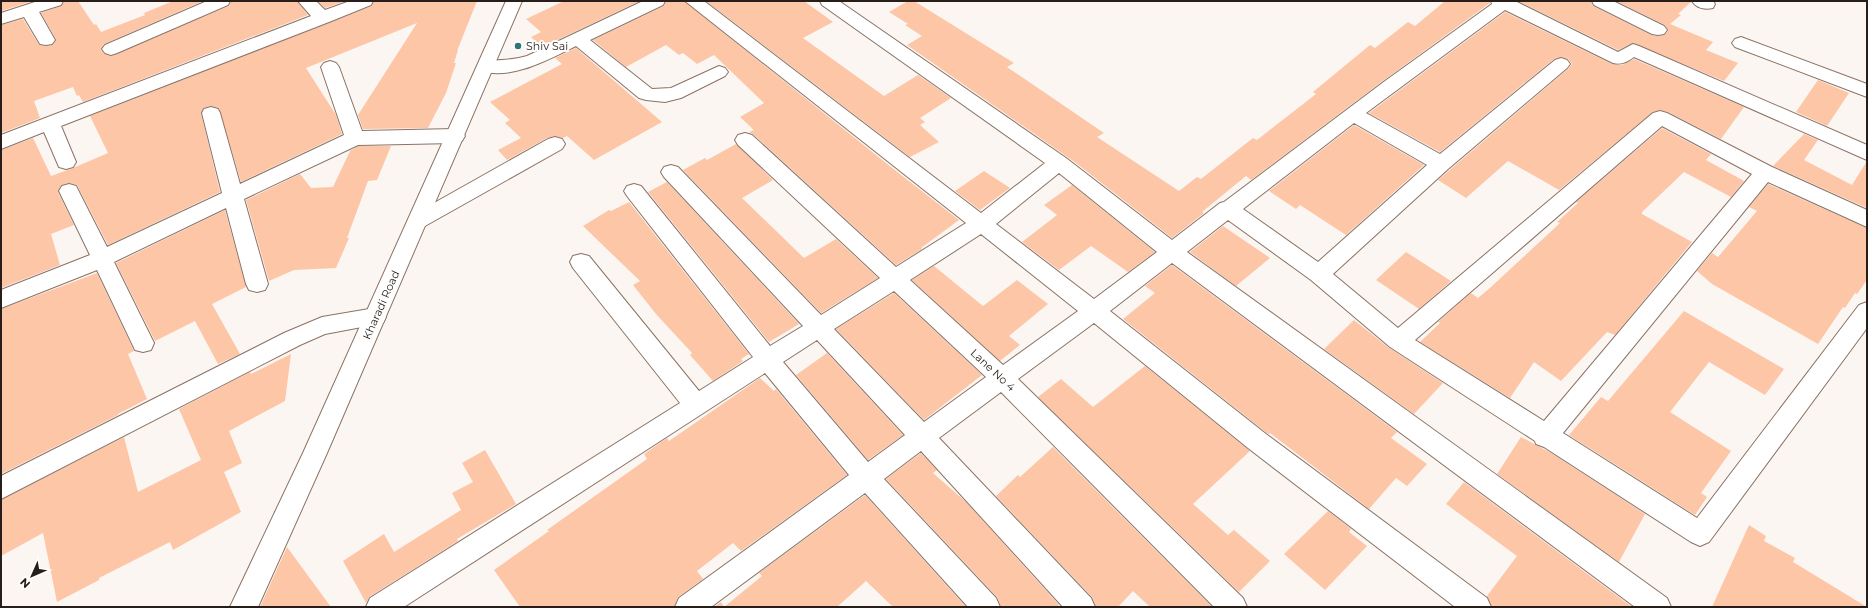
<svg xmlns="http://www.w3.org/2000/svg" width="1868" height="608" viewBox="0 0 1868 608" font-family="Montserrat,sans-serif">
  <style>
    .building { fill: #fcc6a7 }
    .lines { fill: none; stroke-linecap: round; stroke-linejoin: round }
    .minor-casing { stroke: #8a7264; stroke-width: 2 }
    .tertiary-casing { stroke: #8a7264; stroke-width: 2 }
    .minor { fill: #fff; fill-rule: evenodd }
    .tertiary { fill: #fff; fill-rule: evenodd }
    .poi-dot { fill: #2c767a; stroke: #fff; stroke-width: 1.5 }
    .labels { text-anchor: middle; stroke-width: 4; stroke-linejoin: round; paint-order: stroke }
    .poi-label { font-size: 11px; fill: #281e19; stroke: #fff; text-anchor: start }
    .street-label { font-size: 11px; fill: #281e19; stroke: #fff }
  </style>
  <rect width="100%" height="100%" fill="#fcf6f3"/>
  <!-- building -->
  <path class="building" d="M1 1H33L1 11Z
    M64 1H78L94 25 96 24 101 32 145 15 144 13 173 1H203L104 44 101 50 105 54 111 56 229 6 231 1H297L308 15 83 102 79 95 77 96 73 87 34 101 40 118 1 133V25L23 19 39 45 46 46 52 45 56 39 41 13 61 6Z
    M318 1H346L325 8Z
    M374 1H477L457 51 458 50 454 63H456L446 93 428 128 363 129 358 115 417 23 306 68 336 115 342 134 241 182 219 108 211 106 204 108 201 113 220 192 108 245 77 185 69 183 62 185 58 192 74 225 51 234 60 265 1 288V150L33 138 51 176 73 168 108 153 90 116 372 6Z
    M564 1H640L542 47 531 37 541 32 526 19Z
    M666 1H684L891 167 959 220 921 248 922 249 896 265 753 134 749 132 754 130 740 117 764 103 714 55 697 64 683 53 679 55 666 45 626 67 593 40 664 6Z
    M706 1H804L833 22 803 38 884 96 918 75 951 98 920 118 925 122 920 125 939 142 910 157Z
    M908 1H914L1014 63 1007 67 1104 133 1097 137 1179 191 1197 177 1201 179 1253 138 1257 140 1316 94 1313 92 1370 45 1375 48 1408 22 1415 26 1445 1H1490V3L1384 80 1251 180 1246 176 1202 212 1204 213 1172 238 1076 163 907 45 922 36 905 25 908 24 889 12Z
    M1518 1H1591L1593 6 1651 35 1658 36 1664 35 1668 31 1665 25 1616 1H1691V2L1678 14 1681 15 1670 24 1713 42 1706 50 1738 63 1724 81 1633 43 1618 50Z
    M1505 12 1612 64 1622 65 1634 59 1744 107 1721 139 1668 112 1660 110 1653 112 1559 190 1508 161 1466 198 1438 180 1568 69 1572 64 1568 59 1561 57 1554 59 1440 152 1369 113Z
    M576 48 662 122 594 160 567 136 563 138 555 136 547 138 507 160 498 150 521 138 505 123 510 120 490 102 562 64 555 58Z
    M1818 80 1849 93 1827 126 1796 112Z
    M1354 125 1424 165 1346 235 1300 205 1296 209 1269 191Z
    M1662 128 1711 154 1706 160 1744 181 1731 197 1684 172 1642 212V214L1692 242 1615 335 1607 332 1561 381 1534 362 1510 398 1420 342 1440 323 1438 322 1471 293 1478 298 1491 287 1560 223 1557 222 1578 203 1576 202Z
    M1804 134 1818 140 1804 160 1852 185 1867 161V208L1773 166Z
    M736 144 773 180 742 198 804 258 836 239 878 278 821 313 683 170 705 158 707 160Z
    M358 146H391L377 180 368 181 347 238H349L336 268 294 270 269 281 246 200 300 174 311 188 333 187 350 151Z
    M984 171 1010 188 980 210 955 191Z
    M667 182 799 324 769 342 648 192Z
    M1768 184 1867 228V280L1857 294 1855 293 1845 308 1843 307 1818 344 1712 284 1697 271 1712 253 1718 257 1757 211 1749 207Z
    M1072 185 1155 252 1128 272 1091 246 1059 270 1022 242 1057 215 1044 205Z
    M629 202 749 354 741 359 743 361 713 381 690 355 692 353 656 314 633 285 640 281 583 226 609 210 611 211Z
    M225 210 246 287 212 304 240 354 218 364 195 321 155 341 116 263Z
    M1223 226 1270 258 1236 286 1190 252Z
    M1406 252 1451 281 1419 309 1376 280Z
    M1172 265 1397 432 1391 438 1427 464 1407 486 1396 478 1369 509 1270 433 1269 434 1267 433 1123 319 1155 293 1145 286Z
    M934 266 983 306 1017 280 1048 304 1009 336 1020 345 1000 361 912 280Z
    M97 273 134 351 128 354 147 399 118 414V415L1 474V309Z
    M894 293 982 375 924 420 836 329Z
    M1684 311 1784 369 1765 395 1709 362 1670 412 1731 451 1701 493 1707 497 1695 515 1569 435 1601 397 1608 401Z
    M1354 320 1389 348 1443 383 1414 414 1324 349Z
    M827 353 903 435 868 460 796 375Z
    M291 354 285 401 229 431 242 463 224 472 241 512 173 550 170 542 99 578V580L57 602 43 533 1 556V500L124 437 138 492 201 460 179 409 250 372 251 374Z
    M1145 366 1250 451 1193 504 1228 535 1234 530 1270 561 1239 592 1038 397 1061 379 1093 407Z
    M760 378 774 391 776 389 847 475 741 551 733 543 697 571 703 579 678 597 674 607H520L494 570 549 531 547 530 647 459 644 454 667 438 669 441Z
    M1521 437 1553 454 1645 514 1619 562 1497 474Z
    M1053 447 1212 607H1150L1133 591 1118 607H1096L1092 597 996 496 1018 475 1020 477Z
    M485 450 516 504 457 539 458 541 369 597 366 603 343 561 384 534 394 552 461 510 452 493 473 482 462 463Z
    M921 453 937 470 933 473 966 502 1059 605 1057 607H1001L997 597 886 479Z
    M1464 482 1632 607H1492L1487 596 1517 556 1446 504Z
    M865 495 966 607H893L866 581 837 607H714L721 602 724 607 762 576 759 573Z
    M1328 511 1351 529 1349 532 1367 546 1325 590 1284 554Z
    M1749 525 1766 536 1764 541 1795 558 1793 562 1867 607H1712Z
    M287 547 331 607H260Z"/>
  <g class="lines">
    <!-- minor casing -->
    <g class="minor-casing">
      <path id="minor" d="M38 1H63L61 5 39 12 55 40 52 44 46 45 40 44 24 17 1 24V13Z
        M207 1H230L228 5 117 53 111 55 105 53 102 49 105 45Z
        M298 1H316L325 10 350 1H373L371 5 329 22 61 126 76 162 73 167 66 169 59 167 44 132 1 149V135L311 16Z
        M643 1H665L663 5 590 40 652 89 671 88 719 66 725 68 728 72 725 76 681 98 665 102 646 100 639 98 576 46C547 60 513 80 480 71L477 67 480 63C496 59 510 61 527 56Z
        M685 1H704L981 213 1045 163 822 5 820 1H839L1066 158 1172 240 1220 203 1224 202 1385 81 1492 4 1491 1H1515L1618 52 1633 44 1639 46 1867 145V160L1634 57C1627 62 1622 65 1613 63L1505 10 1366 113 1440 154 1555 60 1561 58 1567 60 1570 64 1567 68 1448 169 1333 274 1398 328 1653 113 1660 111 1667 113 1772 167 1867 210V227L1768 182 1563 433 1697 518 1859 305 1867 302V328L1709 542 1700 546 1691 542 1544 447 1536 444 1535 441 1390 347 1311 280 1228 220 1187 252 1667 598 1671 607H1635L1172 263 1110 311 1266 434 1487 598 1491 607H1455L1248 448 1094 323 1018 379 1243 598 1247 607H1214L1001 392 939 438 1091 598 1095 607H1063L921 451 884 479 996 598 1000 607H968L865 493 711 607H675L679 598 849 475 765 373 404 607H366L370 598 680 403 573 268 570 262 573 256 581 254 589 256 699 391 753 357 627 196 624 191 627 186 634 184 641 186 770 346 803 326 664 177 661 172 664 167 671 165 678 167 821 315 880 278 738 145 735 140 738 135 745 133 752 135 896 267 966 223ZM1354 123 1427 165 1318 262 1243 209ZM1662 126 1752 174 1544 421 1415 340ZM1059 173 1157 252 1094 299 996 224ZM981 234 1078 311 1003 365 910 280ZM894 291 986 377 924 422 834 329ZM817 340 905 435 868 462 783 362Z
        M1592 1H1613L1664 26 1667 30 1664 34 1658 35 1652 34 1594 5Z
        M1692 1H1713L1715 4 1713 8C1705 10 1696 8 1692 1Z
        M1741 37 1867 84V97L1735 47 1732 43 1735 39Z
        M330 61 336 63 339 67 362 131 455 129 462 131 465 136 462 141 455 143 358 145 244 199 268 284 265 290 257 292 249 290 246 284 226 208 114 262 154 343 151 350 143 352 135 350 97 270 1 308V290L90 255 59 191 62 186 69 184 76 186 107 247 222 193 202 113 204 109 211 107 218 109 220 113 240 184 344 135 321 67 324 63Z
        M555 137 562 139 565 144 562 149 425 226 418 229 411 226 408 221 411 216 548 139Z
        M375 308 383 311 386 317 383 323 325 334 300 345 1 499V476L284 333 322 317Z"/>
    </g>
    <!-- tertiary casing -->
    <g class="tertiary-casing">
      <path id="tertiary" d="M506 1H522L327 453 258 607H230L303 453Z"/>
    </g>
    <!-- minor -->
    <use href="#minor" class="minor"/>
    <!-- tertiary -->
    <use href="#tertiary" class="tertiary"/>
  </g>
  <!-- markers -->
  <circle class="poi-dot" cx="518" cy="46" r="4"/>
  <g class="labels">
    <!-- poi labels -->
    <g class="poi-label">
      <text x="526" y="50">Shiv Sai</text>
    </g>
    <!-- street labels -->
    <g class="street-label">
      <text transform="translate(381 305) rotate(-66)" y="4">Kharadi Road</text>
      <text transform="translate(993 370) rotate(43)" y="4">Lane No 4</text>
    </g>
  </g>
  <!-- border -->
  <rect width="1868" height="608" fill="none" stroke="#281e19" stroke-width="4"/>
  <!-- north arrow -->
  <g transform="translate(32 576) rotate(225)" stroke="#ffffff" stroke-width="3" paint-order="stroke">
  <path d="M0-3L7 15L0 10L-7 15Z" fill="#281e19"/>
  <text y="-6" font-size="11" font-weight="bold" text-anchor="middle" fill="#281e19">N</text>
  </g>
</svg>
